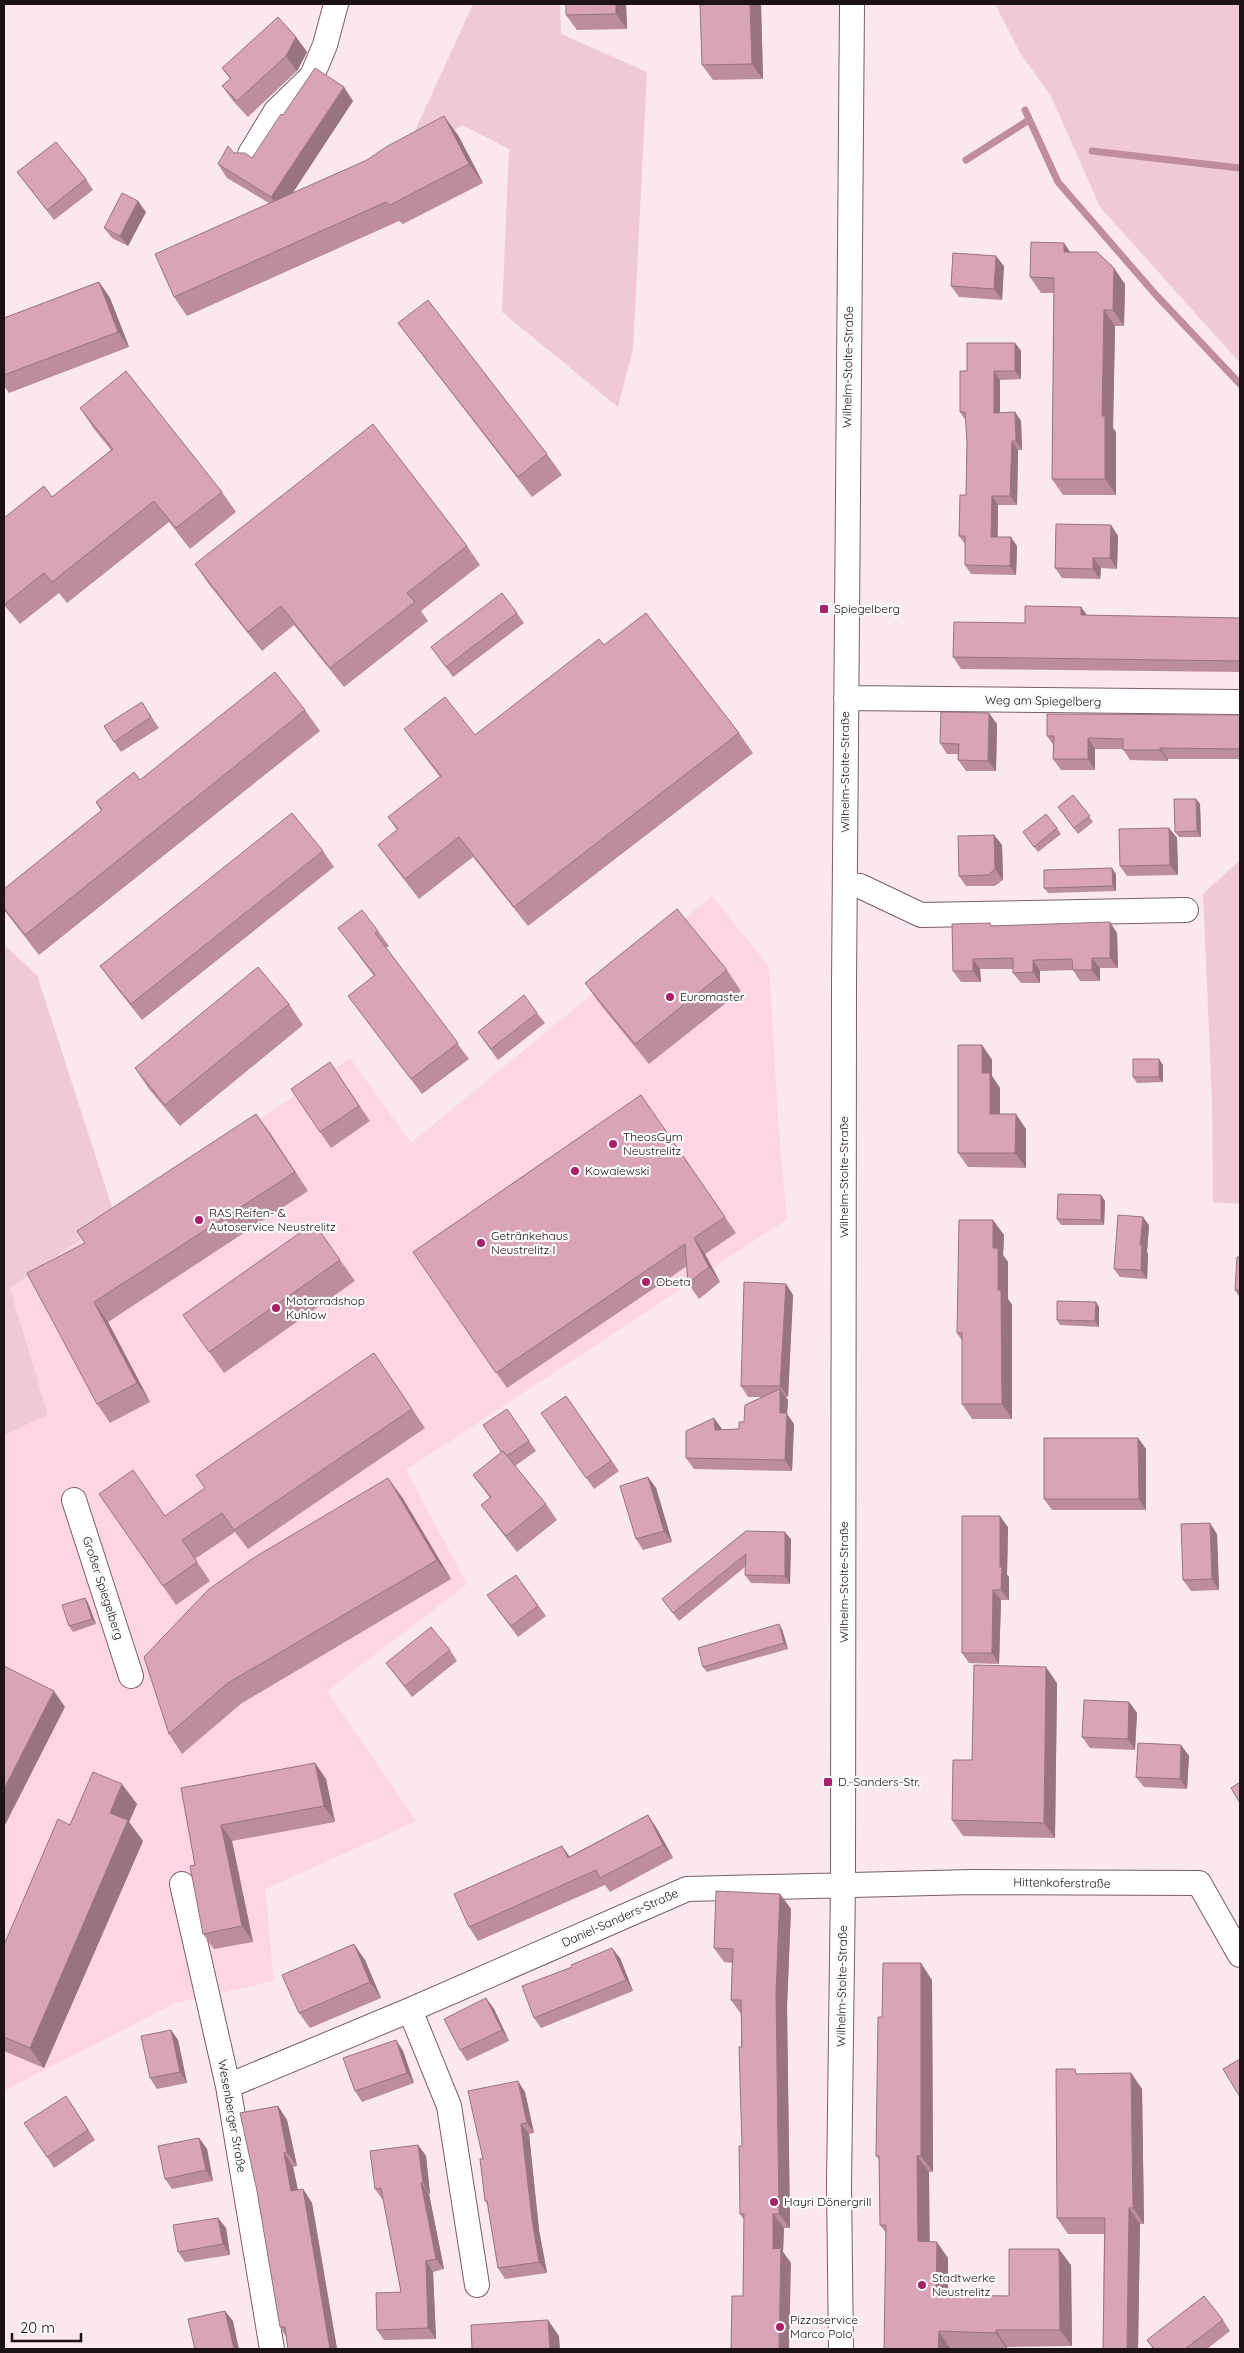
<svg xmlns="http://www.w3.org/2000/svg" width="1244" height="2353" viewBox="0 0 1244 2353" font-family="Quicksand,sans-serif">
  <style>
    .built { fill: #fed5e4 }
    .green { fill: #f0c9d7 }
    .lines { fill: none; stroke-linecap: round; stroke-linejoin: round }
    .stream { stroke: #c08c9f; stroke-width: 7 }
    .street-casing { stroke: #7a5e68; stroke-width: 26 }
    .street { stroke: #fff; stroke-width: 24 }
    .wall { fill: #bb8d9e }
    .shaded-wall { fill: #987381 }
    .building { fill: #d9a4b8; stroke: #987381 }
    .poi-dot { fill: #a82067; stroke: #fafafa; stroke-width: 2 }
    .labels { text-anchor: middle; stroke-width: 4.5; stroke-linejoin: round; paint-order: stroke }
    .street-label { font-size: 12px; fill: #1d1216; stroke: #fafafa }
    .poi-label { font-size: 12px; fill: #1d1216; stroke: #fafafa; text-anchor: start }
  </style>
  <rect width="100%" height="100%" fill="#fbe7ee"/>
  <!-- built -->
  <path class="built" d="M712 896 769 967 779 1134 787 1219 406 1470 467 1584 327 1691 416 1821 265 1889 274 1981 175 2003 4 2091V1435L48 1415 10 1288 350 1058 411 1143Z"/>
  <!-- green -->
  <path class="green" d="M473 4H560L561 34 647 72 633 349 618 407 502 312 509 149 462 125 399 166Z
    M995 4H1240V363L1100 207 1051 96 1020 53Z
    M1240 860V1204L1213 1202 1212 1100 1203 894Z
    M4 945 37 975 115 1216 10 1288 48 1415 4 1435Z"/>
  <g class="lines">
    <!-- stream -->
    <path class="stream" d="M1025 110 1058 182 1156 295 1240 384
      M1092 151 1240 168
      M966 160 1029 120"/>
    <!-- street casing -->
    <g class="street-casing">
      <path id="street" d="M250 154 276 111 312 76 325 45 336 4
        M846 698 1240 702
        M845 885 860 886 921 915 1186 910
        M74 1500 131 1676
        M182 1884 228 2086 272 2349
        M410 2010 449 2106 477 2285
        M228 2086 410 2010 687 1889 972 1882 1199 1883 1240 1955
        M841 2349 839 2186 843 1884 844 984 852 4"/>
    </g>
    <!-- street -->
    <use href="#street" class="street"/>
  </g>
  <!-- wall -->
  <path class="wall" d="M626 4 627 29 577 30 566 15Z
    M761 4 763 79 713 80 702 65Z
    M296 37 307 52 297 71 248 117 233 101 222 86 230 79 222 68Z
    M353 101 292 193 458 135 483 183 403 224 399 221 187 316 174 297 269 203 227 178 218 164 234 153 252 158 283 115Z
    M17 172 86 179 93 190 54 220Z
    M146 212 128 246 112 238 104 228Z
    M1070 252 1125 284 1124 326H1115L1113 428 1116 432V495H1063L1052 479 1054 293H1041L1030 277Z
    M1004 266 1002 300 959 297 951 286Z
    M99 282 110 298 129 347 9 393 4 386V318Z
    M398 323 547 454 562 475 532 497 413 343Z
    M1015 343 1021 351V379L1000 380V413L1015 412 1021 421 1022 450H1018L1017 505H998V537L1017 546 1016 575 971 574 965 565V544L959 536 966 495 967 442 966 421 960 412 967 371Z
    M80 408 222 492 236 512 190 549 169 522 67 603 59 593 20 624 4 605V518L52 497 111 450 94 429Z
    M1111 525 1118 536 1117 569 1101 568 1100 579 1062 578 1055 568Z
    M467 546 480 565 421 611 428 621 344 687 294 625 262 651 208 583 195 564Z
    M1081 607 1087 615 1240 618V672L961 669 953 657 1025 623Z
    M517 613 524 623 453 677 431 647Z
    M604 645 739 733 753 753 528 926 473 857 419 899 392 864 378 845 397 830 388 817 440 777 418 748 404 729 475 735Z
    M305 710 320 731 39 955 4 910V889L101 811 96 802 140 780Z
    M149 713 159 728 121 752 114 742Z
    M1240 715V759H1168V761L1130 760 1123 749H1095V770H1061L1053 759 1054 746 1047 736Z
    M997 724 996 771H966L958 760V754H947L940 743Z
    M1073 795 1093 822 1078 834 1058 807Z
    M1196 799 1200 804 1201 837H1179L1175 832Z
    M1057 828 1061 834 1038 852 1023 832Z
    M1169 828 1177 838 1178 875 1127 876 1120 866Z
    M994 835 1002 845 1003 880 995 886H966L959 876Z
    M323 851 334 867 142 1020 111 981 100 966Z
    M1116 874V891L1048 893 1044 888Z
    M992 926 1117 933 1118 968H1100V981H1080L1073 970 1040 971V983H1021L1013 973V969H980L981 982H961L953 971Z
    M338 928 378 931 389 946 386 948 469 1059 422 1094 348 996 374 976Z
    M727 970 741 991 649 1064 600 1004 585 983Z
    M289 1004 303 1025 180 1126 149 1089 135 1068Z
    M537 1013 545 1023 498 1060 478 1032Z
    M982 1045 992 1060V1076L1000 1088V1114L1026 1129V1168L968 1167 958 1153Z
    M330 1062 370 1121 331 1148 320 1132Z
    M1163 1065V1082L1137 1083 1133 1077Z
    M641 1095 736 1233 705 1254 720 1282 699 1299 688 1283 687 1266 507 1388 413 1252Z
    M256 1114 308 1191 108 1322 150 1402 110 1423 97 1404 85 1243Z
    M1105 1201 1104 1225H1061L1057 1219Z
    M993 1220 1004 1235 1003 1255 1008 1262V1299L1012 1305V1419H972L962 1404V1341L957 1333Z
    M314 1223 355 1281 224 1373 183 1315Z
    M1149 1225 1147 1252 1148 1254 1147 1279 1120 1277 1114 1269Z
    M1240 1257V1298L1235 1290Z
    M786 1284 793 1295 788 1397H785L788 1400 787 1414 794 1424 792 1471 694 1469 686 1458 722 1429V1430L739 1429 763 1397H748L741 1386Z
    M1099 1307V1327L1060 1325 1057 1320Z
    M374 1353 425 1428 248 1549 235 1532 195 1559 210 1581 176 1605 99 1494 165 1516 205 1488Z
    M566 1396 619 1471 594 1489 541 1413Z
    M507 1409 536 1451 515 1466 546 1504 557 1520 517 1552 492 1520 481 1505 490 1498 473 1475 501 1452Z
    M1138 1438 1146 1449V1510H1052L1044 1499Z
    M648 1477 656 1488 672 1542 643 1550 636 1539Z
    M402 1497 451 1579 242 1703 182 1754 169 1734Z
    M1008 1527 1007 1575 1009 1577V1600H1001L999 1664 969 1663 962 1653Z
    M746 1531 791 1539 790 1584 751 1583 745 1575V1567L679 1621 662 1599Z
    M1217 1534 1219 1590 1191 1591 1183 1580Z
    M516 1575 546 1616 518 1637 495 1606Z
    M85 1598 88 1603 96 1624 73 1632 69 1626Z
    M782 1629 788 1649 707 1672 703 1667Z
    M450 1650 457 1661 412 1697 386 1663Z
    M1057 1683 1055 1838 963 1836 952 1820 972 1760Z
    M1129 1702 1137 1713 1135 1750 1090 1748 1082 1737Z
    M1181 1745 1189 1756 1187 1789 1144 1787 1136 1777Z
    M315 1763 326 1779 335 1822 232 1841 253 1942 214 1949 203 1934 195 1865 181 1788Z
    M137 1804 129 1822 143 1841 44 2068 4 2051V1945L70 1825Z
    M648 1815 657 1829 673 1858 610 1892 605 1885 478 1941 469 1927 570 1856Z
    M780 1894 791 1909 787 2006 790 2228H784L783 2252 791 2263 743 2296 744 2220 740 2214 742 2146 741 2014 731 2000 732 1963 724 1962 714 1948Z
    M620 1958 633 1991 541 2028 534 2018Z
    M365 1960 381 1998 310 2028 299 2013Z
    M932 1980 933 2172H929V2242L948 2258V2295L1009 2296 1071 2265 1072 2346 1007 2347V2349L950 2348 884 2349 886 2233 880 2225 879 2159 876 2156Z
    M486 1998 494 2009 509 2041 467 2061 460 2050Z
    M171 2030 178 2040 187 2083 157 2089 150 2078Z
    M396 2040 403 2051 414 2083 362 2102 355 2091Z
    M1131 2073 1142 2089 1144 2224H1140L1138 2349H1103L1104 2234H1068L1057 2218 1079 2074Z
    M525 2092 534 2133 529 2134 539 2230 547 2273 505 2279 498 2268 488 2205 485 2201 483 2159Z
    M66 2096 95 2140 54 2168 47 2157Z
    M278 2106 287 2120 297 2166 293 2167 298 2190 303 2189 312 2203 337 2349H288L286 2337 280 2327 257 2191Z
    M199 2138 207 2149 213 2181 172 2189 165 2179Z
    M418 2145 426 2156 430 2194H429L444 2269 433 2272 436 2339 384 2340 377 2330 401 2292 383 2200 375 2189Z
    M218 2218 226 2228 230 2255 185 2262 178 2252Z
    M1223 2320 1230 2331 1207 2349H1153L1147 2340Z"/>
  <!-- shaded-wall -->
  <path class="shaded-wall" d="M616 4H626L627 29 616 14Z
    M750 4H761L763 79 752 64Z
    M296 37 307 52 297 71 286 56Z
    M344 87 353 101 281 211 271 197Z
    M444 116 458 135 483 183 469 164Z
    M138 201 146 212 128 246 120 236Z
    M1064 243 1075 259 1064 252Z
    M996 256 1004 266 1002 300 994 289Z
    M1114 268 1125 284 1124 326 1113 310Z
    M99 282 110 298 129 347 118 332Z
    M1104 310 1115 326 1113 428 1116 432V495L1105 479 1102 416Z
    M1015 343 1021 351V379L1015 371Z
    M994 371 1000 380V422L994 413Z
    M1015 412 1021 421 1022 450 1016 441Z
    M1012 441 1018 450 1017 505 1010 496Z
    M992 496 998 505 997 546 991 537Z
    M1111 525 1118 536 1117 569 1110 558Z
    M1011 537 1017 546 1016 575 1010 566Z
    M1093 558 1101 568 1100 579 1093 569Z
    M1081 607 1089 618 1081 615Z
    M989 713 997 724 996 771 988 761Z
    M1088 738 1095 749V770L1088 759Z
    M1160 748 1168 759V761L1160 750Z
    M1196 799 1200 804 1201 837 1197 831Z
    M1169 828 1177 838 1178 875 1170 865Z
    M994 835 1002 845 1003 880 995 869Z
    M1112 868 1116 874V891L1113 886Z
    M1110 922 1117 933 1118 968 1110 958Z
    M1092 958 1100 968V981L1092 970Z
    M973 959 980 969 981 982 973 971Z
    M1033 960 1040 971V983L1033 972Z
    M982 1045 992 1060V1076L1000 1088V1128L990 1114 982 1073Z
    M1159 1059 1163 1065V1082L1159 1077Z
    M256 1114 270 1133 308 1191 295 1172Z
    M1016 1114 1026 1129V1168L1015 1153Z
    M1101 1195 1105 1201 1104 1225 1101 1220Z
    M1143 1217 1149 1225 1147 1252 1148 1254 1147 1279 1141 1270 1140 1245Z
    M993 1220 1004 1235 1003 1255 1008 1262V1299L1012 1305V1419L1002 1404 993 1248Z
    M694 1238 705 1254 720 1282 709 1267Z
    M786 1284 793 1295 788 1397 780 1386Z
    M94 1302 108 1322 150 1402 137 1383Z
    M1096 1302 1099 1307V1327L1095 1321Z
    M780 1389 788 1400 787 1414 794 1424 792 1471 785 1460 780 1413Z
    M714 1418 722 1429V1440L715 1430Z
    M1138 1438 1146 1449V1510L1139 1499Z
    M648 1477 656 1488 672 1542 664 1531Z
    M388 1478 402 1497 451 1579 437 1560Z
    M1000 1516 1008 1527 1007 1575 1009 1577V1600L1001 1590 1000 1567Z
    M1210 1523 1217 1534 1219 1590 1212 1579Z
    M785 1532 791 1539 790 1584 785 1576Z
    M993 1590 1001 1600 999 1664 992 1653Z
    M85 1598 88 1603 96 1624 92 1619Z
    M779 1624 782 1629 788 1649 784 1643Z
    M1046 1667 1057 1683 1055 1838 1044 1823Z
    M54 1691 65 1707 4 1827V1789Z
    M1129 1702 1137 1713 1135 1750 1128 1739Z
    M1181 1745 1189 1756 1187 1789 1180 1779Z
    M315 1763 326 1779 335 1822 324 1806Z
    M122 1784 137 1804 129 1822 143 1841 44 2068 30 2048 110 1813Z
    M648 1815 657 1829 673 1858 663 1845Z
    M221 1825 232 1841 253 1942 242 1926Z
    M562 1846 572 1860 568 1858Z
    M780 1894 791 1909 787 2006 790 2228 779 2214 776 1992Z
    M354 1944 365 1960 381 1998 370 1982Z
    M612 1948 620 1958 633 1991 626 1980Z
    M921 1963 932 1980 933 2172 921 2156Z
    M486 1998 494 2009 509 2041 502 2030Z
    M171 2030 178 2040 187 2083 180 2072Z
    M396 2040 403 2051 414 2083 407 2073Z
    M1131 2073 1142 2089 1144 2224 1133 2208Z
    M518 2081 525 2092 534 2133 527 2123Z
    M278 2106 287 2120 297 2166 287 2152Z
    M521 2124 529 2134 539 2230 547 2273 539 2262 532 2219Z
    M199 2138 207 2149 213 2181 206 2170Z
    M418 2145 426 2156 430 2194 423 2183Z
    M284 2153 293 2167 301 2205 291 2191Z
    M917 2156 929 2172 930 2258 918 2241Z
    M421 2183 429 2194 444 2269 436 2259Z
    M303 2189 312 2203 337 2349H330Z
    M1129 2208 1140 2224 1138 2349H1127Z
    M773 2214 784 2228 783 2252 791 2263 789 2349H779L773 2249Z
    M218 2218 226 2228 230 2255 223 2244Z
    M937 2242 948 2258V2311L936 2295Z
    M1059 2249 1071 2265 1072 2346 1060 2330Z
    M426 2261 433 2272 436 2339 428 2328Z
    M225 2311 233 2321 239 2349H234Z
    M548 2320 559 2336 560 2349H550Z
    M996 2330 1007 2347V2349L996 2333Z
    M939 2331 950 2348V2349H938Z"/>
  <!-- building -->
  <path class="building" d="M566 4H616V14L566 15Z
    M700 4H750L752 64 702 65Z
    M278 17 296 37 286 56 237 101 222 86 231 78 222 68Z
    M315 68 344 87 271 197 218 164 228 146 234 153H245L252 158 281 114 283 115Z
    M444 116 469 164 390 205 386 202 174 297 155 254 367 160 386 147Z
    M56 142 86 179 47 210 17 172Z
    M122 193 138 201 120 236 104 228Z
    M1031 242 1064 243V252H1097L1114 268 1113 310H1104L1102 416H1105V479H1052L1054 278 1030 277Z
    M953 253 996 256 994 289 951 286Z
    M99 282 118 332 4 375V318Z
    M428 300 547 454 518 477 398 323Z
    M967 343H1015V371H994V413L1015 412 1016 441H1012L1010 496H992L991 537H1011L1010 566 965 565V536H959L960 495H966L967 442 965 412H960V371H967Z
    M126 371 222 492 176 528 154 501 52 582 44 573 5 604 4 602V518L44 486 52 497 113 449 80 408Z
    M373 424 467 546 407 593 415 602 330 668 281 606 248 632 195 564Z
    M1056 524 1111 525 1110 558H1093V569L1055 568Z
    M502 593 517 613 446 667 431 647Z
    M1025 606 1081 607V615L1240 618V661L953 657 954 622 1025 623Z
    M646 613 739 733 514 907 459 837 405 879 378 845 398 829 388 817 441 776 404 729 445 697 475 735 599 639 604 645Z
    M275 672 305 710 25 935 4 908V889L102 810 96 802 134 772 140 780Z
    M142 702 151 717 114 742 104 726Z
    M941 712 989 713 988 761 958 760 959 744 940 743Z
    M1047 714 1240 715V749L1160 748V750H1123V739L1088 738V759H1053L1054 736H1047Z
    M1073 795 1090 816 1074 828 1058 807Z
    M1174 799H1196L1197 831 1175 832Z
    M292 813 323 851 131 1004 100 966Z
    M1046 814 1057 828 1034 847 1023 832Z
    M1169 828 1170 865 1120 866 1119 829Z
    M994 835 995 869 988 875 959 876 958 836Z
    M1112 868 1113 886 1044 888V870Z
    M677 909 727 970 635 1044 585 983Z
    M362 910 378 931 375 933 458 1043 411 1079 348 996 375 975 338 928Z
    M1110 922V958H1092V970H1073L1072 959 1033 960V972L1013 973V958L973 959V971H953L952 924 990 923 991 926Z
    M258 967 289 1004 165 1105 135 1068Z
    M524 995 537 1013 491 1049 478 1032Z
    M958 1045H982V1073H990V1114H1016L1015 1153H958Z
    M1133 1059H1159V1077H1133Z
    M330 1062 359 1106 320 1132 291 1089Z
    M641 1095 725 1217 694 1238 709 1267 688 1283 685 1244 496 1373 413 1252Z
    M256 1114 295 1172 94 1302 137 1383 97 1404 27 1273 85 1243 77 1231Z
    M1058 1194 1101 1195V1220L1057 1219Z
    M1118 1215 1143 1217 1140 1245 1142 1246 1141 1270 1114 1269Z
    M959 1220H993V1248H998V1290H1001L1002 1404H962V1333H957Z
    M314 1223 340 1260 209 1352 183 1315Z
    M1237 1257H1240V1290H1235Z
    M744 1282 786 1284 780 1386H741Z
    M1057 1301 1096 1302 1095 1321 1057 1320Z
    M374 1353 412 1409 234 1530 222 1513 182 1540 197 1562 163 1586 99 1494 133 1470 165 1516 205 1488 196 1475Z
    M780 1389V1413H787L785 1460 686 1458V1431L714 1418 715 1430 739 1429V1422H744L745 1405Z
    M566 1396 611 1461 586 1478 541 1413Z
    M507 1409 529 1441 507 1456 503 1451 501 1452 483 1425Z
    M1044 1438H1138L1139 1499H1044Z
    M503 1451 546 1504 506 1536 481 1505 491 1497 473 1475Z
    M648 1477 664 1531 636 1539 620 1486Z
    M388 1478 437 1560 228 1683 169 1734 144 1657 209 1589 255 1557Z
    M962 1516H1000V1567H1002L1001 1590H993L992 1653H962Z
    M1210 1523 1212 1579 1183 1580 1181 1524Z
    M746 1531 785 1532V1576L745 1575 746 1554 673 1613 662 1599Z
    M516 1575 538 1606 511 1626 487 1595Z
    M85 1598 92 1619 69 1626 62 1605Z
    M779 1624 784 1643 703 1667 698 1648Z
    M431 1627 450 1650 405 1686 386 1663Z
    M974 1665 1046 1667 1044 1823 952 1820 953 1760H972Z
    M4 1666 54 1691 4 1789Z
    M1084 1700 1129 1702 1128 1739 1082 1737Z
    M1138 1743 1181 1745 1180 1779 1136 1777Z
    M315 1763 324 1806 221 1825 242 1926 203 1934 190 1866 195 1865 181 1788Z
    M93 1772 122 1784 110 1813 128 1820 30 2048 4 2037V1945L58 1819 70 1825Z
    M1240 1782V1803L1231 1788Z
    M648 1815 663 1845 600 1878 596 1870 469 1927 454 1894 562 1846 568 1858Z
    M716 1891 780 1894 776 1992 779 2214H773V2249L781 2248 779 2349H731L732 2296H743L744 2214H740L739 2146H742L739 2047H742L741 2000H731L733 1949 714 1948Z
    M354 1944 370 1982 299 2013 282 1975Z
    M612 1948 626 1980 534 2018 522 1986 572 1967 571 1965Z
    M883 1963H921V2156H917L918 2241 937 2242 936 2295 1009 2296V2249H1059L1060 2330H996V2333L939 2331 938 2349H884L886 2225H880L879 2156H876L878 2017H882Z
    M486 1998 502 2030 460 2050 444 2019Z
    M171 2030 180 2072 150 2078 141 2036Z
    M396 2040 407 2073 355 2091 343 2058Z
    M1240 2059V2097L1223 2069Z
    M1056 2069H1075L1076 2074 1131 2073 1133 2208H1129L1127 2349H1103L1105 2218H1057Z
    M518 2081 527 2123 521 2124 532 2219 539 2262 498 2268 487 2201H485L480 2159H483L468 2091Z
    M66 2096 88 2130 47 2157 24 2123Z
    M278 2106 287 2152 284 2153 291 2191 303 2189 330 2349H288L285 2327H280L257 2191 240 2113Z
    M199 2138 206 2170 165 2179 158 2146Z
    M418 2145 423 2183H421L436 2259 426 2261 428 2328 377 2330 376 2293 401 2292 381 2188 375 2189 370 2151Z
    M218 2218 223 2244 178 2252 173 2225Z
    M1204 2296 1223 2320 1185 2349H1154L1147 2340Z
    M225 2311 234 2349H195L188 2319Z
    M548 2320 550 2349H472L471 2325Z"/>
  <!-- markers -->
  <g class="poi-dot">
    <rect x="819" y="604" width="10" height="10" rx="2.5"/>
    <circle cx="670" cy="997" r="5"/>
    <circle cx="613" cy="1144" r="5"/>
    <circle cx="575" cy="1171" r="5"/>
    <circle cx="199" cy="1220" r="5"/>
    <circle cx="481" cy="1243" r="5"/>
    <circle cx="646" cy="1282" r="5"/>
    <circle cx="276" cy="1308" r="5"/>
    <rect x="823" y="1777" width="10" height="10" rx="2.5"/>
    <circle cx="774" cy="2202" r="5"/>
    <circle cx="922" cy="2285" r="5"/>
    <circle cx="780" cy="2327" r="5"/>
  </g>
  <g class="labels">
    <!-- street labels -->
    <g class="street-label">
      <text transform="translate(848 367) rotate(-89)" y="4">Wilhelm-Stolte-Straße</text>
      <text transform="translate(1043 701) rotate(1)" y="4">Weg am Spiegelberg</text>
      <text transform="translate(845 772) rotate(-90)" y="4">Wilhelm-Stolte-Straße</text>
      <text transform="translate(844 1177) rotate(-90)" y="4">Wilhelm-Stolte-Straße</text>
      <text transform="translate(844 1582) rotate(-90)" y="4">Wilhelm-Stolte-Straße</text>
      <text transform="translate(103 1588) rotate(72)" y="4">Großer Spiegelberg</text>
      <text transform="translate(1062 1883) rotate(1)" y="4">Hittenkoferstraße</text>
      <text transform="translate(620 1918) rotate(-24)" y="4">Daniel-Sanders-Straße</text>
      <text transform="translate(842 1986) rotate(-89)" y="4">Wilhelm-Stolte-Straße</text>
      <text transform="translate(232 2116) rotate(80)" y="4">Wesenberger Straße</text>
    </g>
    <!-- poi labels -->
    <g class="poi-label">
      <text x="834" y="613">Spiegelberg</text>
      <text x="680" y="1001">Euromaster</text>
      <text x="623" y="1141">TheosGym<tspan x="623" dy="14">Neustrelitz</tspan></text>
      <text x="585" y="1175">Kowalewski</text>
      <text x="209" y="1217">RAS Reifen- &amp;<tspan x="209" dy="14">Autoservice Neustrelitz</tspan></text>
      <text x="491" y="1240">Getränkehaus<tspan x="491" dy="14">Neustrelitz I</tspan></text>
      <text x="656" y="1286">Obeta</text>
      <text x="286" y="1305">Motorradshop<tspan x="286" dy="14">Kuhlow</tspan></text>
      <text x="838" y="1786">D.-Sanders-Str.</text>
      <text x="784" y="2206">Hayri Dönergrill</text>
      <text x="932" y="2282">Stadtwerke<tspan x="932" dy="14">Neustrelitz</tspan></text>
      <text x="790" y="2324">Pizzaservice<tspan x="790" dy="14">Marco Polo</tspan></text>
    </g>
  </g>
  <!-- border -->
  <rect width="1244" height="2353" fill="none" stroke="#1d1216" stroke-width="10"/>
  <!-- scale -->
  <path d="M12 2333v8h69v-8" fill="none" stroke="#1d1216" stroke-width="2.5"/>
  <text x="20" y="2333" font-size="15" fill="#1d1216" stroke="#fafafa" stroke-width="4" paint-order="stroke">20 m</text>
</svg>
